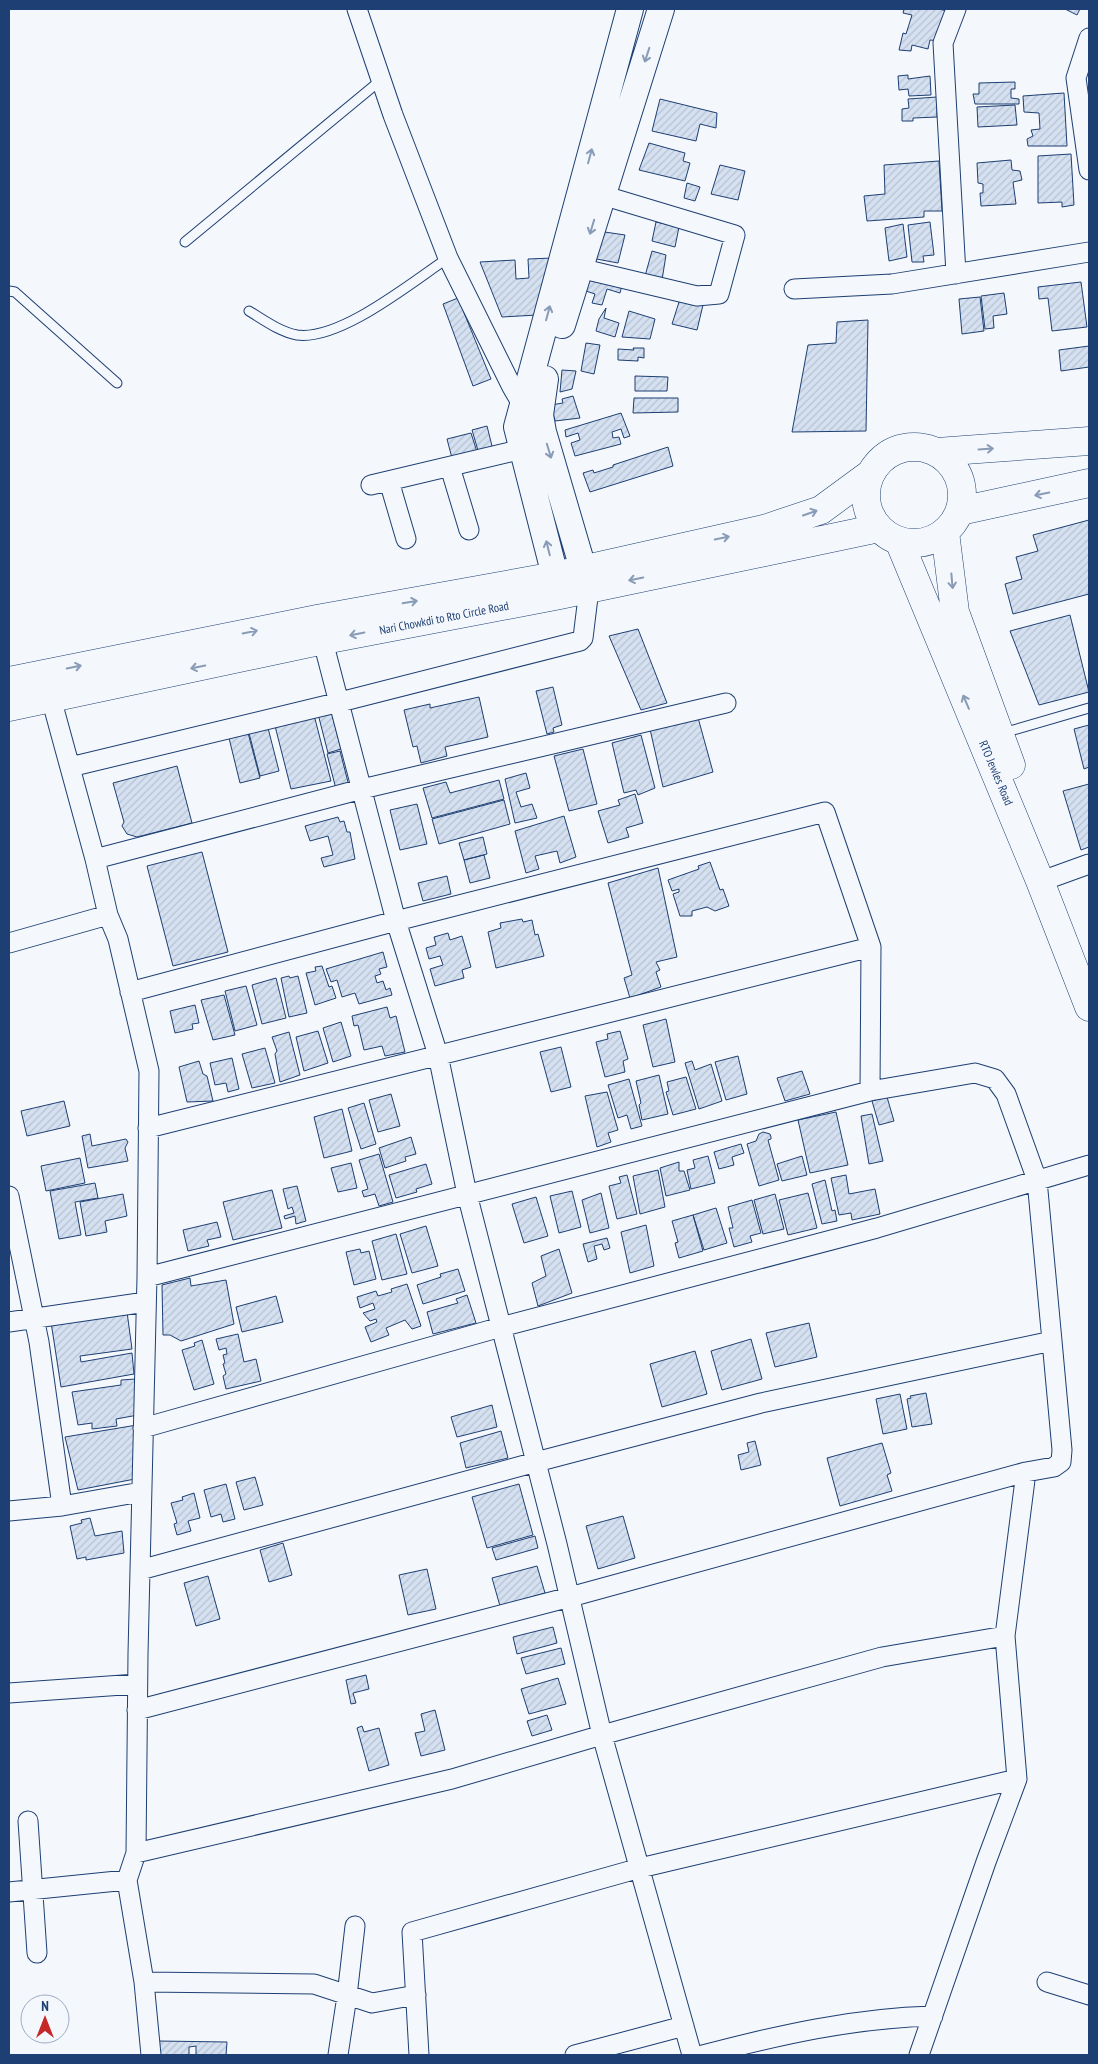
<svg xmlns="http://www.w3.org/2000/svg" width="1098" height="2064" viewBox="0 0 1098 2064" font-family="'PT Sans Narrow',sans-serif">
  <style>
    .building { fill: url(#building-hatch); stroke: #1d3f73 }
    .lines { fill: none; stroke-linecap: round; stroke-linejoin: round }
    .lane-casing { stroke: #1d3f73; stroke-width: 11 }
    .street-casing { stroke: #1d3f73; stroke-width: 21 }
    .secondary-casing { stroke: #1d3f73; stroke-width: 28 }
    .primary-casing { stroke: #1d3f73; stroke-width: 29 }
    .highway-casing { stroke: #1d3f73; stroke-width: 29 }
    .lane { stroke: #f4f7fb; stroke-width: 9 }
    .street { stroke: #f4f7fb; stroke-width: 19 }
    .secondary { stroke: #f4f7fb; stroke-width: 26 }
    .primary { stroke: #f4f7fb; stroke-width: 28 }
    .highway { stroke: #f4f7fb; stroke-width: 28 }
    .oneway { stroke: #889bb7 }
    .labels { text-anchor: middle; stroke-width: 4; stroke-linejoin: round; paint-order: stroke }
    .street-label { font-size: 12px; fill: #1d3f73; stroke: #f4f7fb }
  </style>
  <defs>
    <pattern id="building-hatch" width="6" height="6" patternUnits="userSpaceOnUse" patternTransform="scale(1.25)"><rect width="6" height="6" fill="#d5e0f0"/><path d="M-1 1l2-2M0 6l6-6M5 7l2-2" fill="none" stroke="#b6c1d1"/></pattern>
  </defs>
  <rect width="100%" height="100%" fill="#f4f7fb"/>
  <!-- building -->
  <path class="building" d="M904 9H939L947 11 940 41 930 40 928 49 912 45 911 51 899 50 903 33 906 34 912 15 903 13Z
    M1065 9H1080L1077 15Z
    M908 75V79L930 76 931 95 909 96 908 89 899 90 898 76Z
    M1015 82V89H1011V98L1019 99V104H975L973 94H979V83Z
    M1064 93 1067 146H1028L1027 139 1033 136 1031 130 1040 129 1039 113 1024 112 1023 96Z
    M937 97V117L913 118V121H902V109L909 108 908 99Z
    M660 99 717 113 716 128 700 124 696 141 652 131Z
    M1015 105 1017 125 978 127 977 107Z
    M649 143 685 153 683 161 690 163 685 181 639 170Z
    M1071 154 1074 205 1062 207V202L1038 203V156Z
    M1011 160 1012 170 1020 171 1022 180 1013 182 1016 204 981 206 980 193H983V184L978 183 977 163Z
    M939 161 942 211H924V217L867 221 864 196 885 194 884 165Z
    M720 165 745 171 738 200 711 194Z
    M687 183 700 187 695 201 684 198Z
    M656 222 679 227 675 247 652 241Z
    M930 222 934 255 923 256 924 262H912L908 225Z
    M903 224 907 257 889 261 885 228Z
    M598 231 625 235 618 263 591 258Z
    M652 251 666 255 662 280 645 276Z
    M553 258 537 315 502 317 480 262 515 260 516 279 529 278 528 259Z
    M587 273 623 281 620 293 607 289 602 305 592 303 595 294 583 290Z
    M1081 282 1087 327 1052 331 1048 298 1039 299 1038 287Z
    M1004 293 1007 314 993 316 994 328 985 329 981 296Z
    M980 297 984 331 962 334 959 299Z
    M458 298 491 379 473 386 443 304Z
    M680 299 703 305 697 330 672 324Z
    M606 308 604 318 619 323 615 337 596 331 599 319Z
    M629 311 655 319 650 339 622 337Z
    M868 320 866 431 792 432 808 345 836 343 837 322Z
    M586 343 600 345 594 374 581 371Z
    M1089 346V367L1061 371 1059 350Z
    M633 348H644V358L638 357V361L618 360V349L634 350Z
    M562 370 576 371 572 389 560 392Z
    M635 376 668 377 667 391H635Z
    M573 396 580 418 555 421 551 405 563 403 562 399Z
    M634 398H678V412L633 413Z
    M621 413 630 436 624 438 621 429 612 432 613 438 619 437 621 444 575 456 571 443 580 440 578 433 566 437 565 430Z
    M487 426 493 450 479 454 472 430Z
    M471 433 478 455 453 462 447 439Z
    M668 447 673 466 590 492 583 473 593 470 594 473 613 467V465Z
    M1089 520V594L1013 614 1005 584 1022 579 1016 557 1038 551 1033 535Z
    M1070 615 1089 692 1039 705 1010 631Z
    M638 629 667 703 641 710 609 636Z
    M553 687 562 725 553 728 554 732 547 734 536 691Z
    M479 697 488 737 445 747 447 756 421 763 417 746 413 747 404 710 430 704V708Z
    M330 707 341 749 328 753 317 710Z
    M313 711 331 781 291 789 274 722Z
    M697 714 713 772 663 787 650 729Z
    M1089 725V767L1084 769 1074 729Z
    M268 728 279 771 260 776 249 733Z
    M248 733 260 778 240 783 229 738Z
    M641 735 655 788 638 795 636 790 624 793 612 743Z
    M583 749 597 804 569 811 554 756Z
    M340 751 349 786 336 789 327 754Z
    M177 766 192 823 137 837 127 834 122 826 124 822 113 783Z
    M526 773 530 788 516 792 521 807 532 804 537 818 515 823 505 779Z
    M499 780 504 799 432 818 423 788 446 782 450 793Z
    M1089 784V847L1081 850 1063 791Z
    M635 794 643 823 626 828 629 837 608 843 598 811 620 805 618 800Z
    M504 800 510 824 439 844 432 819Z
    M417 804 427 844 400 850 390 810Z
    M564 816 576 857 560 863 557 851 535 856 539 869 526 873 515 831Z
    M338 817 340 822 344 821 347 832H350L355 859 324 867 321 858 333 855 328 836 310 841 305 826Z
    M483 837 487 854 464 860 459 843Z
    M202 852 228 952 173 966 147 866Z
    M484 855 490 878 470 883 464 860Z
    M710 862 720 890 723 889 729 906 715 911 707 907 692 911V916H680L673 894 679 892V889L672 891 668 880 699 869 698 866Z
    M658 868 677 957 656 962 660 970 656 972 661 987 630 998 624 978 632 975 608 883Z
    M447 876 451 894 423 901 418 883Z
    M522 919 523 922 532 920 535 935 538 934 544 956 496 968 488 932 501 928 500 923Z
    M448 933 450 940 462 936 471 967 462 970 464 978 435 986 430 969 443 965 440 956 429 959 426 948 436 945 434 937Z
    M383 952 387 967 379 969 381 974 375 976 377 983 383 981 386 990 390 988 392 995 359 1004 355 993 342 997 337 980 331 982 326 969Z
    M322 966 329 987 332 986 336 998 315 1005 306 973 316 971 315 967Z
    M289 976 290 978 298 976 307 1013 289 1017 281 978Z
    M276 978 286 1018 262 1024 252 985Z
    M246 986 257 1025 235 1031 225 991Z
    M224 995 235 1035 213 1040 201 1000Z
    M195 1005 199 1023 192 1024 193 1029 175 1033 170 1011Z
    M387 1007 390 1018 396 1016 405 1052 385 1056 382 1046 364 1050 358 1025 354 1026 352 1016Z
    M666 1019 675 1062 653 1067 643 1025Z
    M341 1022 351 1056 333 1062 323 1028Z
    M318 1031 328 1063 304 1071 296 1037Z
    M620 1031 628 1059 623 1061 625 1072 605 1077 596 1042 608 1039 607 1034Z
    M289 1032 300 1075 280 1082 275 1054 277 1051 272 1037Z
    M561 1047 571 1087 551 1092 540 1052Z
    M265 1048 275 1083 252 1088 242 1054Z
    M738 1056 747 1094 726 1100 715 1062Z
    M232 1058 239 1089 228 1092 226 1083 215 1085 210 1063Z
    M199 1061 203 1074 207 1076 213 1101 187 1102 179 1067Z
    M692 1061 695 1070 711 1064 722 1101 699 1109 685 1063Z
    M802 1071 810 1094 785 1101 777 1078Z
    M659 1075 668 1114 642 1120 639 1105 641 1103 636 1081Z
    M686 1077 696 1109 673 1115 666 1092 669 1091 667 1082Z
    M629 1079 642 1126 631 1129 627 1115 618 1118 608 1085Z
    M607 1092 618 1130 608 1133 611 1142 597 1147 585 1096Z
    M391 1094 400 1126 378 1132 369 1100Z
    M887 1097 894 1121 879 1125 872 1101Z
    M64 1101 70 1126 27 1136 21 1111Z
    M364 1103 376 1144 361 1149 348 1108Z
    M342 1109 352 1151 324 1158 314 1117Z
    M836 1112 848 1165 810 1173 798 1120Z
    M872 1114 883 1161 869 1164 861 1116Z
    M763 1132 770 1134 771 1137V1139L768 1140 779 1180 759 1186 747 1144 756 1141 759 1134Z
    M90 1134 92 1146 126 1139 128 1142 125 1148 128 1161 88 1168 82 1136Z
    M411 1137 416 1154 405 1157 406 1161 385 1168 379 1148Z
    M741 1144 744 1153 732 1157 734 1165 719 1169 714 1152Z
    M379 1154 393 1202 379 1206 375 1194 364 1197 362 1191 368 1189 359 1160Z
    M708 1156 715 1183 691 1189 687 1170 695 1168 693 1160Z
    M802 1156 807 1175 782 1181 777 1164Z
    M80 1158 85 1183 46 1191 41 1166Z
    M679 1162V1171H684L690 1190 666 1196 660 1168Z
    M351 1163 357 1188 338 1192 331 1168Z
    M426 1164 432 1184 416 1189 417 1192 396 1198 389 1175Z
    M658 1170 665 1207 640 1214 633 1176Z
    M627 1175 637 1214 617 1219 609 1186 621 1183 619 1177Z
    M846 1175 849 1194 875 1189 880 1214 852 1220 851 1213 839 1215 831 1178Z
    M825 1180 832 1211 835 1210 837 1221 822 1224 812 1184Z
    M95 1183 98 1198 75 1202 81 1235 59 1239 50 1191Z
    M297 1186 306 1221 296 1224 295 1216 285 1219 284 1216 294 1213 292 1207 288 1209 283 1189Z
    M272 1190 282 1228 233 1240 223 1202Z
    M572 1191 581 1227 559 1233 550 1196Z
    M601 1193 609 1228 590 1233 582 1200Z
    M808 1193 817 1228 788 1235 779 1200Z
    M123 1194 127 1216 105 1221 107 1232 86 1236 80 1202Z
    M775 1194 784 1229 763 1234 754 1200Z
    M536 1197 548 1236 524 1243 512 1204Z
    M752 1200 761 1233 750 1236 752 1242 734 1247 729 1228H733L728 1207Z
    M716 1208 727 1243 704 1250 693 1215Z
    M693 1215 703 1251 679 1258 675 1243 678 1242 672 1221Z
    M217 1222 221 1237 207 1240 209 1246 188 1251 183 1230Z
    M646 1225 654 1266 630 1273 621 1232Z
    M426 1226 438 1266 412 1273 400 1234Z
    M396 1234 407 1274 382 1280 372 1241Z
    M607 1238 610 1248 604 1250 602 1244 594 1246 597 1259 588 1262 583 1244Z
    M360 1249 361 1253 369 1251 376 1279 354 1285 346 1252Z
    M559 1249 572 1293 538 1306 532 1283 546 1276 541 1256Z
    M458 1269 465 1291 423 1304 417 1285 441 1277 440 1274Z
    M190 1278 191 1286 226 1280 234 1324 181 1341 170 1335H163L162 1285Z
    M407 1284 421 1326 412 1329 405 1320 386 1328 389 1335 371 1342 365 1327 377 1322 376 1319 370 1321 363 1313 375 1309 373 1303 360 1308 357 1297 376 1291 378 1296 392 1292 391 1289Z
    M467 1295 476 1323 433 1334 427 1312 458 1303 456 1299Z
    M276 1296 283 1322 242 1332 236 1307Z
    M127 1312 132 1349 80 1356 81 1362 132 1353 134 1374 61 1387 51 1322Z
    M809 1323 817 1357 775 1367 766 1333Z
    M238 1334 244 1362 256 1359 261 1381 226 1389 223 1376 226 1374 223 1364 225 1363 223 1355 227 1354 226 1348 219 1350 216 1339Z
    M751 1339 762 1379 722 1390 711 1351Z
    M202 1340 214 1384 194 1390 182 1350 195 1346 194 1343Z
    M695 1351 707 1394 662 1407 650 1364Z
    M136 1379 138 1415 116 1419 117 1426 92 1429V1423L78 1425 72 1392 121 1385V1380Z
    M926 1393 932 1424 912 1427 907 1399 911 1398 910 1396Z
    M900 1394 907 1429 883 1434 876 1399Z
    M492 1405 497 1427 457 1437 451 1417Z
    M137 1425 135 1479 78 1490 65 1437Z
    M501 1431 508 1458 466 1468 460 1443Z
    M755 1441 761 1465 741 1470 738 1455 749 1452 747 1443Z
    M882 1443 891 1473 887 1475 892 1491 840 1506 827 1458Z
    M255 1477 263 1505 244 1510 236 1482Z
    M226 1484 235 1519 223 1522 221 1514 211 1517 204 1490Z
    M519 1484 533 1535 487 1548 472 1497Z
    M194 1493 200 1518 188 1521 191 1531 177 1535 174 1524 177 1523 171 1503 183 1500 182 1497Z
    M623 1516 635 1558 598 1569 586 1526Z
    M90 1518 95 1536 122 1531 124 1553 86 1560V1557L77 1559 70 1526 82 1523 81 1520Z
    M535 1536 538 1548 496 1560 492 1548Z
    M283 1543 292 1575 269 1582 260 1550Z
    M537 1566 545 1593 500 1606 492 1578Z
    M427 1569 436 1609 408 1615 399 1575Z
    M208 1576 220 1619 196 1626 184 1583Z
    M553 1627 557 1643 517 1654 513 1637Z
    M561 1648 565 1664 526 1674 521 1658Z
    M366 1675 369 1689 353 1693 356 1703 351 1704 346 1680Z
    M558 1678 566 1704 529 1714 521 1689Z
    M435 1710 445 1750 421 1756 415 1733 425 1731 421 1714Z
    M547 1715 552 1730 532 1736 527 1721Z
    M362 1726 364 1732 379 1728 389 1765 369 1771 357 1728Z
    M158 2041 227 2042 226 2055H196V2046L189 2047V2055H159Z"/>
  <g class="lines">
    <!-- lane casing -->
    <g class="lane-casing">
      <path id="lane" d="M185 242 381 80
        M9 291 15 292 117 383
        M249 311C264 320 280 332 297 335 340 341 412 282 448 258
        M1003 733 1089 708"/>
    </g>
    <!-- street casing -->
    <g class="street-casing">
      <path id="street" d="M357 9 393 115 448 258 512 387 523 406 527 408
        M956 9 943 43 956 274
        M1089 38 1076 78 1089 170
        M568 264 579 268 697 296 719 294 735 235 602 195
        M794 289 892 284 1089 252
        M450 467 469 530
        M389 481 406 539
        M371 485 523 449
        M320 630 396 921 438 1055 467 1194 557 1544 602 1735 692 2055
        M48 687 95 859 108 915 118 939 149 1071 147 1277 138 1654 136 1853 452 1779 602 1735 882 1657 1005 1636 1026 1472 570 1597 137 1710
        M70 767 340 702 580 641 583 638 589 589
        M95 859 362 789 726 703
        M1053 877 1089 864
        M9 943 108 915
        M130 992 396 921 825 812 871 947 148 1128
        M9 1196 39 1342 62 1506 141 1492
        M147 1277 870 1091 871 947
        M9 1322 146 1302
        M143 1428 501 1327 877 1228 1089 1165
        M1026 1472 1054 1467 1061 1462 1062 1450 1052 1341
        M9 1511 62 1506
        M140 1570 536 1462 761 1403 1052 1341 1037 1180 1006 1094 995 1079 975 1073 870 1091
        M9 1693 137 1684
        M28 1821 37 1953
        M127 1880 144 1982 314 1984 372 2003 416 1995
        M9 1892 127 1880 136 1853
        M144 1982 151 2055
        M1047 1982 1089 1995
        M338 2055 347 1996 355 1926
        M419 2055 412 1932 640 1868 1017 1779 1005 1636
        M575 2055 684 2026
        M703 2055C779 2035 854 2018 933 2016
        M919 2055 986 1862 1017 1779"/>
    </g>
    <!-- secondary casing -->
    <g class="secondary-casing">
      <path id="secondary" d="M562 325 661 9
        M545 379 540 415 543 432 589 589
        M560 595 517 427 630 9"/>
    </g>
    <!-- primary casing -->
    <g class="primary-casing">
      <path id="primary" d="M937 452 1089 441
        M960 511 1089 483"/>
    </g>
    <!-- highway casing -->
    <g class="highway-casing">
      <path id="highway" d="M866 495a48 48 0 1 1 96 0a48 48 0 1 1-96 0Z
        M945 532 955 612 1011 765
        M899 541 1040 881 1089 1007
        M9 681 317 619 555 576 764 529 821 510 870 474
        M9 707 324 640 560 595 879 528"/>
    </g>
    <!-- lane -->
    <use href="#lane" class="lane"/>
    <!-- street -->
    <use href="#street" class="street"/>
    <!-- secondary -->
    <use href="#secondary" class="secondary"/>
    <!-- primary -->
    <use href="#primary" class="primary"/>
    <!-- highway -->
    <use href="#highway" class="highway"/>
  </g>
  <!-- one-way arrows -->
  <defs><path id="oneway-shaft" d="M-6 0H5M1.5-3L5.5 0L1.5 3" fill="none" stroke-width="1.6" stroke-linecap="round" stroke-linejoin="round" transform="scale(1.25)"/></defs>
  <g class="oneway">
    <use href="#oneway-shaft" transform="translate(647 55) rotate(108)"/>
    <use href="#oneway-shaft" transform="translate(590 156) rotate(-75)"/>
    <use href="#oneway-shaft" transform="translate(592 227) rotate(107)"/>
    <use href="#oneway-shaft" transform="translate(548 313) rotate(-75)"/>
    <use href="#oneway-shaft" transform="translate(986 449) rotate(-4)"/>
    <use href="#oneway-shaft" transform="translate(549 451) rotate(73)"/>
    <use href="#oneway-shaft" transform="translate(1042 494) rotate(168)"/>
    <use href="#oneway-shaft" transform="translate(810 513) rotate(-19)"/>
    <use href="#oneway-shaft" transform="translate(722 538) rotate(-12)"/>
    <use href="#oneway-shaft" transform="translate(548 548) rotate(-104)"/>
    <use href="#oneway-shaft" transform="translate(636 579) rotate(168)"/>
    <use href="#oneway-shaft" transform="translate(952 581) rotate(85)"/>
    <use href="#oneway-shaft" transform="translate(410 602) rotate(-10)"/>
    <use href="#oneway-shaft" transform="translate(250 632) rotate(-11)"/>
    <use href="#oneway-shaft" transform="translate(357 634) rotate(169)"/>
    <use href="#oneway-shaft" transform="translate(74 667) rotate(-12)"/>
    <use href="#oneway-shaft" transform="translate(198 667) rotate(168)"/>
    <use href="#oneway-shaft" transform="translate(966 702) rotate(-113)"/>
  </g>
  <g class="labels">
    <!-- street labels -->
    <g class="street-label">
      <text transform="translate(444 618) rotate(-11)" y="4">Nari Chowkdi to Rto Circle Road</text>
      <text transform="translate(996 773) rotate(67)" y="4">RTO Jewles Road</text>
    </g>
  </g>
  <!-- border -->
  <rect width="1098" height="2064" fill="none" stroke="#1d3f73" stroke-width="20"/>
  <!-- north arrow -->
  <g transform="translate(45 2019)"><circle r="24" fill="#f4f7fb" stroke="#9eadc5"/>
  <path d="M0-4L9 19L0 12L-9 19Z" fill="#c62828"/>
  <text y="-8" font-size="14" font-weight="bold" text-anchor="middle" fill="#1d3f73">N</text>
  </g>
</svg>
